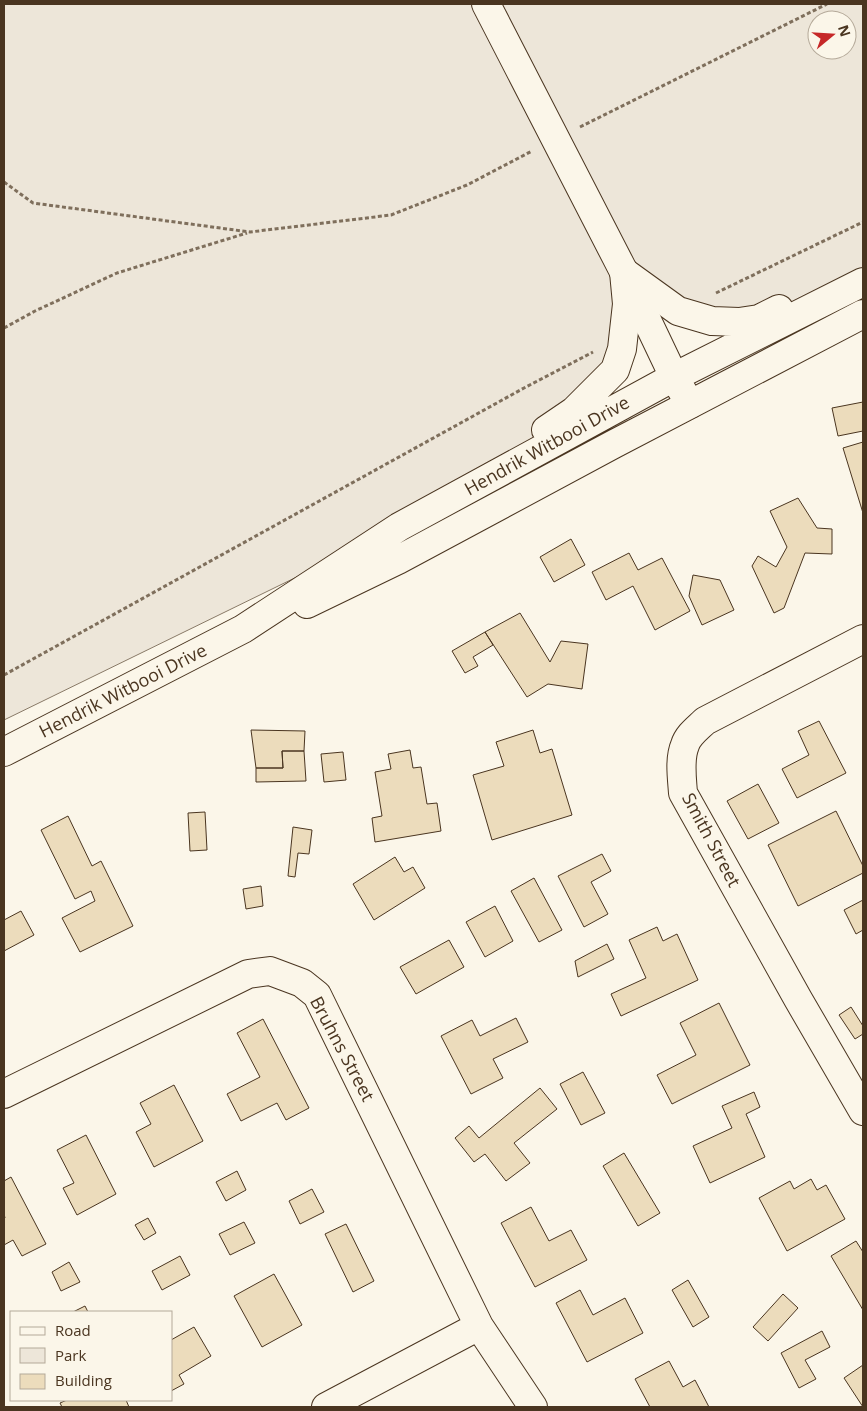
<svg xmlns="http://www.w3.org/2000/svg" width="867" height="1411" viewBox="0 0 867 1411" font-family="'Open Sans',sans-serif">
  <style>
    .green { fill: #ede6d9; stroke: #887966; fill-rule: evenodd }
    .building { fill: #ecdcbc; stroke: #4a3520 }
    .lines { fill: none; stroke-linecap: round; stroke-linejoin: round }
    .minor-casing { stroke: #4a3520; stroke-width: 30 }
    .major-casing { stroke: #4a3520; stroke-width: 30 }
    .path { stroke: #7f6f5c; stroke-width: 3; stroke-dasharray: 4 2.5; stroke-linecap: butt }
    .minor { stroke: #fbf6e9; stroke-width: 28 }
    .major { stroke: #fbf6e9; stroke-width: 28 }
    .labels { text-anchor: middle; stroke-width: 4; stroke-linejoin: round; paint-order: stroke }
    .street-label { font-size: 18px; fill: #4a3520; stroke: #fbf6e9 }
  </style>
  <rect width="100%" height="100%" fill="#fbf6e9"/>
  <!-- green -->
  <path class="green" d="M4 4H863V271L759 319 712 321 624 273 623 337 574 411 399 527 4 720ZM817 20H847V50H817Z"/>
  <!-- building -->
  <path class="building" d="M863 402V431L838 436 832 408Z
    M863 442V513L843 448Z
    M798 498 817 528 832 529V554L805 553 784 608 774 613 752 566 758 556 776 567 787 547 770 511Z
    M571 539 585 565 554 582 540 557Z
    M629 553 638 570 662 558 690 611 655 630 633 586 606 600 592 572Z
    M693 575 720 580 734 610 702 625 689 596Z
    M520 613 550 662 561 641 588 644 582 689 548 684 527 697 485 632Z
    M485 632 493 645 473 657 478 666 465 673 452 651Z
    M819 721 846 773 797 798 782 769 809 755 798 731Z
    M251 730 305 731 304 751H282L283 768H256Z
    M533 730 540 753 552 749 572 815 492 840 473 775 504 766 496 742Z
    M410 750 413 768 421 767 427 804 437 803 441 831 375 842 372 818 382 816 375 772 391 769 388 754Z
    M282 751H304L306 781 256 782V768H283Z
    M343 752 346 780 324 782 321 754Z
    M758 784 779 823 748 839 727 801Z
    M836 811 863 866V873L798 906 768 845Z
    M205 812 207 850 190 851 188 813Z
    M68 816 92 866 101 861 133 926 80 952 62 918 95 901 91 891 75 899 41 830Z
    M293 827 312 830 309 854 298 853 295 877 288 876Z
    M602 854 611 871 591 882 608 914 584 927 558 876Z
    M395 857 404 872 413 867 425 888 374 920 353 884Z
    M534 878 562 930 539 942 511 891Z
    M261 886 263 906 246 909 243 889Z
    M863 900V930L856 934 844 910Z
    M495 906 513 941 485 957 466 922Z
    M21 911 34 935 4 951V920Z
    M657 927 663 941 677 934 698 980 621 1016 611 994 646 978 629 940Z
    M449 940 464 967 416 994 400 967Z
    M607 944 614 959 578 977 575 961Z
    M719 1003 750 1065 672 1104 657 1075 696 1055 680 1023Z
    M851 1007 863 1026V1034L855 1039 839 1015Z
    M516 1018 528 1042 493 1059 503 1078 471 1094 441 1036 472 1020 480 1036Z
    M263 1019 309 1108 286 1120 277 1103 241 1121 227 1094 260 1077 237 1033Z
    M583 1072 605 1113 581 1125 560 1084Z
    M174 1085 203 1141 154 1167 136 1132 151 1124 140 1103Z
    M540 1088 557 1109 514 1143 530 1163 506 1181 485 1154 474 1162 455 1138 469 1126 479 1138Z
    M754 1092 760 1107 746 1114 765 1157 710 1183 693 1146 732 1128 722 1106Z
    M86 1135 116 1194 77 1215 63 1188 74 1183 57 1150Z
    M624 1153 660 1213 638 1226 603 1166Z
    M237 1171 246 1190 226 1201 216 1182Z
    M11 1177 46 1244 22 1256 13 1240 4 1245V1219L5 1218 4 1214V1181Z
    M811 1179 817 1190 826 1185 845 1219 787 1251 759 1198 790 1181 794 1189Z
    M312 1189 324 1212 300 1224 289 1201Z
    M531 1207 549 1241 571 1230 587 1260 535 1287 501 1223Z
    M148 1218 156 1233 144 1240 135 1225Z
    M244 1222 255 1243 230 1255 219 1234Z
    M346 1224 374 1281 353 1292 325 1234Z
    M856 1241 863 1252V1310L831 1256Z
    M180 1256 190 1275 162 1290 152 1271Z
    M69 1262 80 1282 61 1291 52 1272Z
    M274 1274 302 1325 262 1347 234 1296Z
    M688 1280 709 1317 693 1327 672 1290Z
    M580 1290 593 1315 625 1298 643 1333 587 1362 556 1303Z
    M783 1294 798 1308 768 1341 753 1327Z
    M85 1306 88 1312H73Z
    M194 1327 211 1356 179 1375 184 1384 171 1391V1340Z
    M822 1331 830 1347 805 1360 816 1379 799 1388 781 1353Z
    M669 1361 683 1387 695 1380 709 1407H650L635 1379Z
    M863 1365V1407L844 1378Z
    M67 1400H126L129 1407H62L60 1403Z"/>
  <g class="lines">
    <!-- minor casing -->
    <g class="minor-casing">
      <path id="minor" d="M486 4 624 272 674 377 690 404
        M863 639 705 721C698 728 688 735 685 745 679 759 682 778 683 793L798 999 863 1111
        M4 1094 248 974 270 971 302 983 317 995 479 1326 533 1407
        M326 1407 479 1326"/>
    </g>
    <!-- major casing -->
    <g class="major-casing">
      <path id="major" d="M624 272 678 311 712 321 739 322 759 319 779 309
        M546 430 574 411 615 370 622 349 627 304 624 272
        M307 604 398 560 614 444 863 314
        M4 752 243 629 399 527 674 377 863 282"/>
    </g>
    <!-- path -->
    <path class="path" d="M580 127 827 4
      M4 182 33 203 250 232 391 215 467 185 532 151
      M716 293 863 222
      M4 328 35 311 117 273 247 233
      M4 675 524 388 593 352"/>
    <!-- minor -->
    <use href="#minor" class="minor"/>
    <!-- major -->
    <use href="#major" class="major"/>
  </g>
  <g class="labels">
    <!-- street labels -->
    <g class="street-label">
      <text transform="translate(547 446) rotate(-29)" y="6">Hendrik Witbooi Drive</text>
      <text transform="translate(123 691) rotate(-27)" y="6">Hendrik Witbooi Drive</text>
      <text transform="translate(711 840) rotate(62)" y="6">Smith Street</text>
      <text transform="translate(342 1049) rotate(62)" y="6">Bruhns Street</text>
    </g>
  </g>
  <!-- border -->
  <rect width="867" height="1411" fill="none" stroke="#4a3520" stroke-width="10"/>
  <!-- legend -->
  <rect x="10" y="1311" width="162" height="90" fill="#fbf6e9" stroke="#b4a999"/>
  <rect x="20" y="1327" width="25" height="8" fill="#fbf6e9" stroke="#b4a999"/>
  <text x="55" y="1336" font-size="15" fill="#4a3520">Road</text>
  <rect x="20" y="1348" width="25" height="15" fill="#ede6d9" stroke="#b4a999"/>
  <text x="55" y="1361" font-size="15" fill="#4a3520">Park</text>
  <rect x="20" y="1374" width="25" height="15" fill="#ecdcbc" stroke="#b4a999"/>
  <text x="55" y="1386" font-size="15" fill="#4a3520">Building</text>
  <!-- north arrow -->
  <g transform="translate(832 35) rotate(72)"><circle r="24" fill="#fbf6e9" stroke="#b4a999"/>
  <path d="M0-4L9 19L0 12L-9 19Z" fill="#c62828"/>
  <text y="-8" font-size="14" font-weight="bold" text-anchor="middle" fill="#4a3520">N</text>
  </g>
</svg>
